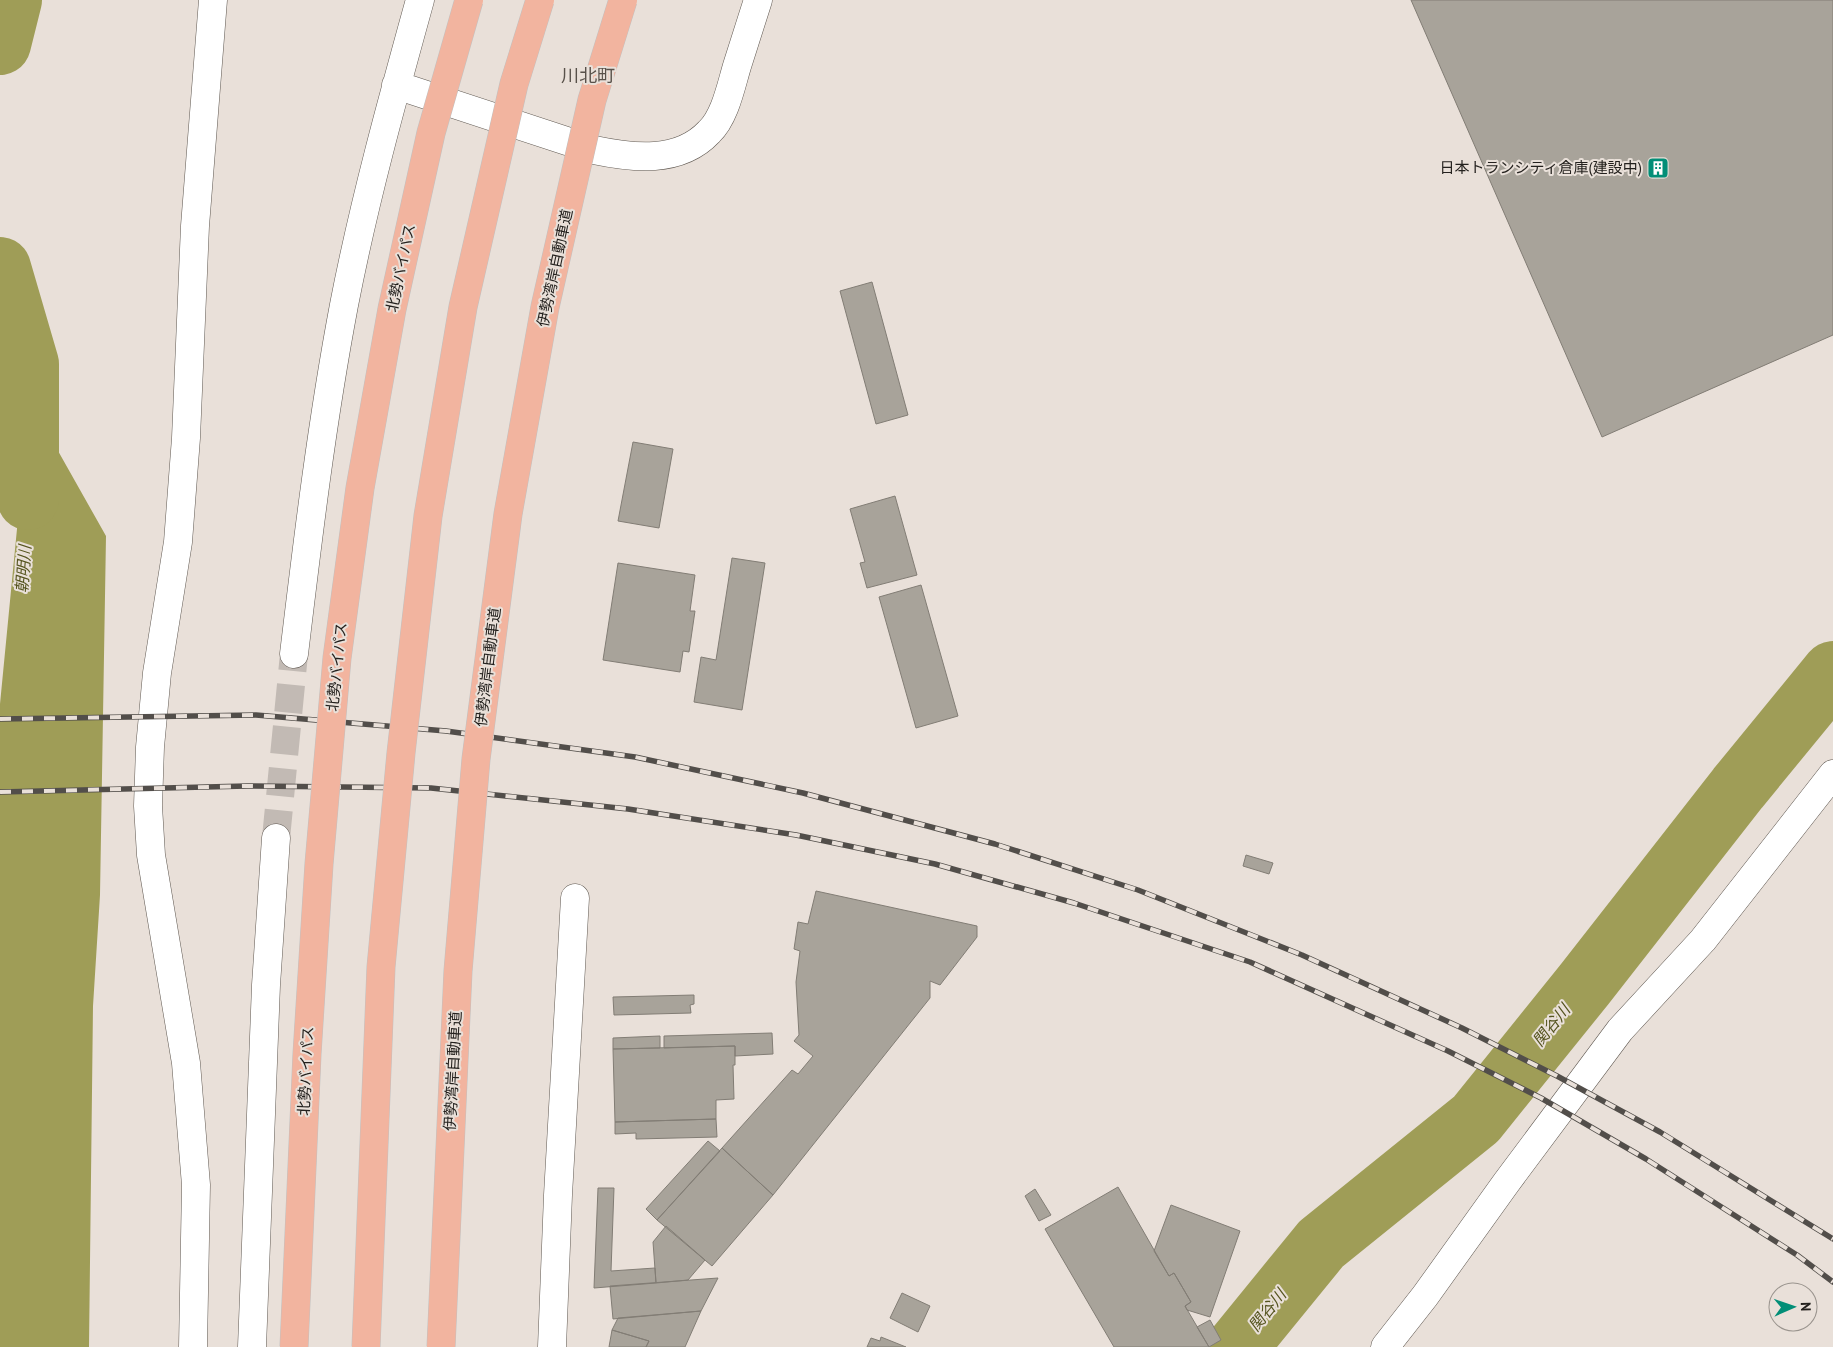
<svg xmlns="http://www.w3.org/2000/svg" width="1833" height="1347" viewBox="0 0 1833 1347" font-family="'PT Sans','Noto Sans JP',sans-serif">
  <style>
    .water { fill: #9f9d57 }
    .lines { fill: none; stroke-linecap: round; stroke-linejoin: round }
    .river { stroke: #9f9d57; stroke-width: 62 }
    .building { fill: #a8a39a; stroke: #827d75 }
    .minor-tunnel { stroke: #c2bab4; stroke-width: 28; stroke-dasharray: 28 14; stroke-linecap: butt }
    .minor-casing { stroke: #605952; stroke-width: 29 }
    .minor { stroke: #fff; stroke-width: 28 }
    .rail-casing { stroke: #524e4a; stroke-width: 5.5 }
    .rail { stroke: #e9e0d9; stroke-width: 4; stroke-dasharray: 11; stroke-linecap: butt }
    .highway-bridge-casing { stroke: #c2c1c0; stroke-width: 29; stroke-linecap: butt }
    .highway-bridge { stroke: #f2b49f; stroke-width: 28 }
    .labels { text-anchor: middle; stroke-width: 4; stroke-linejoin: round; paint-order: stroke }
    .poi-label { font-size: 15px; fill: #24211e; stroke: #e9e0d9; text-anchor: end }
    .street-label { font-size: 15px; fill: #24211e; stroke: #e9e0d9 }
    .water-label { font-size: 16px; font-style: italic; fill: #55541f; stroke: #e9e0d9 }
    .quarter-label { font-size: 18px; fill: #58514a; stroke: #e9e0d9 }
  </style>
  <rect width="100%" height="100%" fill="#e9e0d9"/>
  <!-- water -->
  <path class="water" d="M33 364 53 442 106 536 100 895 93 1006 89 1347H0V704Z"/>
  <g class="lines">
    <!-- river -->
    <path class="river" d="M0 44 11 0
      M0 268 28 364V499
      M1237 1347 1321 1244 1476 1119 1584 985 1738 788 1833 672"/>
  </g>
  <!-- building -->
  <path class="building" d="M1411 0H1833V335L1602 437Z
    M872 282 908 415 876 424 840 291Z
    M633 442 673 449 659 528 618 521Z
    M895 496 917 575 867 588 860 563 865 562 850 509Z
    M732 558 765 563 742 710 694 702 701 657 716 660Z
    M618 563 695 575 690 611H695L689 652 683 651 680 672 603 660Z
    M921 585 958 716 916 728 879 597Z
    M1246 855 1273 863 1269 874 1243 866Z
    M816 891 977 926V937L940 985 930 981V998L773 1195 722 1148 792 1070 798 1074 813 1056 794 1041 799 1035 796 982 800 951 794 949 798 922 808 924Z
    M694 995V1004L690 1005 691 1013 614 1015 613 997Z
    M772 1033 773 1054 735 1056V1046L664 1048V1036Z
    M660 1036V1048L613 1049V1038Z
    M735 1046V1065H733L734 1099 716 1100V1119L615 1122 613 1049Z
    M716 1119 717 1137 636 1139V1133L615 1134V1122Z
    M708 1141 720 1151 657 1220 646 1209Z
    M722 1148 773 1195 712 1266 657 1220Z
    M1118 1187 1169 1276 1174 1273 1191 1302 1185 1306 1209 1347H1114L1045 1229Z
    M598 1188H614L611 1271 655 1268 656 1283 594 1288Z
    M1035 1189 1051 1215 1039 1221 1025 1196Z
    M1171 1205 1240 1231 1210 1317 1187 1310 1185 1306 1191 1302 1174 1273 1169 1276 1154 1251Z
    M666 1226 705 1260 688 1280 656 1283 653 1242Z
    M718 1278 701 1311 613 1319 610 1286Z
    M902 1293 930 1306 918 1332 890 1318Z
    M701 1311 685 1347H646L649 1341 612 1330 618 1318Z
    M1210 1320 1221 1340 1209 1347 1197 1327Z
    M612 1330 649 1341 646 1347H609Z
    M881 1337 906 1347H867L871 1338 880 1341Z"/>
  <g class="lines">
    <!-- minor-tunnel -->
    <path class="minor-tunnel" d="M276 838 294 654"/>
    <!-- minor casing -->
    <g class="minor-casing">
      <path id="minor" d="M396 85 594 150C632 158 679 164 709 132 725 117 731 86 737 66 744 44 751 22 758 0
        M294 654C308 537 322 421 344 305 364 202 392 101 420 0
        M193 1347 196 1185 186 1063 151 855 148 806 150 747 157 673 178 542 186 438 195 226 213 0
        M252 1347 266 985 276 838
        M552 1347 558 1195 575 898
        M1385 1347 1425 1296 1506 1183 1620 1030 1703 940 1833 774"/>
    </g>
    <!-- minor -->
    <use href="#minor" class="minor"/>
    <!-- rail casing -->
    <g class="rail-casing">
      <path id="rail" d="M0 719 256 715 446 731 635 757 803 793 995 844 1138 890 1302 955 1462 1028 1557 1076 1660 1132 1833 1239
        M0 792 247 786 431 788 628 809 796 835 935 864 1074 903 1250 962 1448 1051 1541 1098 1646 1159 1797 1255 1833 1282"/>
    </g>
    <!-- rail -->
    <use href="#rail" class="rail"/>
    <!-- highway-bridge casing -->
    <g class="highway-bridge-casing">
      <path id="highway-bridge" d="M294 1347 307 1054 319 864 337 658 360 488 392 309 431 133 469 0
        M366 1347 381 967 401 753 428 516 463 307 514 84 540 0
        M441 1347 458 971 476 759 508 514 545 307 592 100 623 0"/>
    </g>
    <!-- highway-bridge -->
    <use href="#highway-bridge" class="highway-bridge"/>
  </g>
  <!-- icons -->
  <defs>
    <g id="building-square" transform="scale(1.125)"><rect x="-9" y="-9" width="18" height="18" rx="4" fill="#028e77" stroke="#e9e0d9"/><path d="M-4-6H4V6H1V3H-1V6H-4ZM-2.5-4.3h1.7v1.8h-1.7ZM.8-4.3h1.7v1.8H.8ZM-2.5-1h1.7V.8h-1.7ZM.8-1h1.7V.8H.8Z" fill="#fff"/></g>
  </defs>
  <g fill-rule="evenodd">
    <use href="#building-square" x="1658" y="168"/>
  </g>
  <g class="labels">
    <!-- poi labels -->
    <g class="poi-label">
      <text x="1642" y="173">日本トランシティ倉庫(建設中)</text>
    </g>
    <!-- street labels -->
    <g class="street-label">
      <text transform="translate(401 268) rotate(-78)" y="5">北勢バイパス</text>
      <text transform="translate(555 268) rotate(-78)" y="5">伊勢湾岸自動車道</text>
      <text transform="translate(337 667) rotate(-84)" y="5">北勢バイパス</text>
      <text transform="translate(488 667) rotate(-83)" y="5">伊勢湾岸自動車道</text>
      <text transform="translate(306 1071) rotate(-87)" y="5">北勢バイパス</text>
      <text transform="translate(453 1071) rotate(-87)" y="5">伊勢湾岸自動車道</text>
    </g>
    <!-- water labels -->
    <g class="water-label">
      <text transform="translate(23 569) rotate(-86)" y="6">朝明川</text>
      <text transform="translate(1551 1025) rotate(-51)" y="6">関谷川</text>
      <text transform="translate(1267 1310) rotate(-51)" y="6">関谷川</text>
    </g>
    <!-- quarter labels -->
    <g class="quarter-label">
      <text x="588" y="82">川北町</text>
    </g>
  </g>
  <!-- north arrow -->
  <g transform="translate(1793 1307) rotate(88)"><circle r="24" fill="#e9e0d9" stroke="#9a948e"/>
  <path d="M0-4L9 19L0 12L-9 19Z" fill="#028e77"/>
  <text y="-8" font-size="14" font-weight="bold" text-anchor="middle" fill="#24211e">N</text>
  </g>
</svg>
